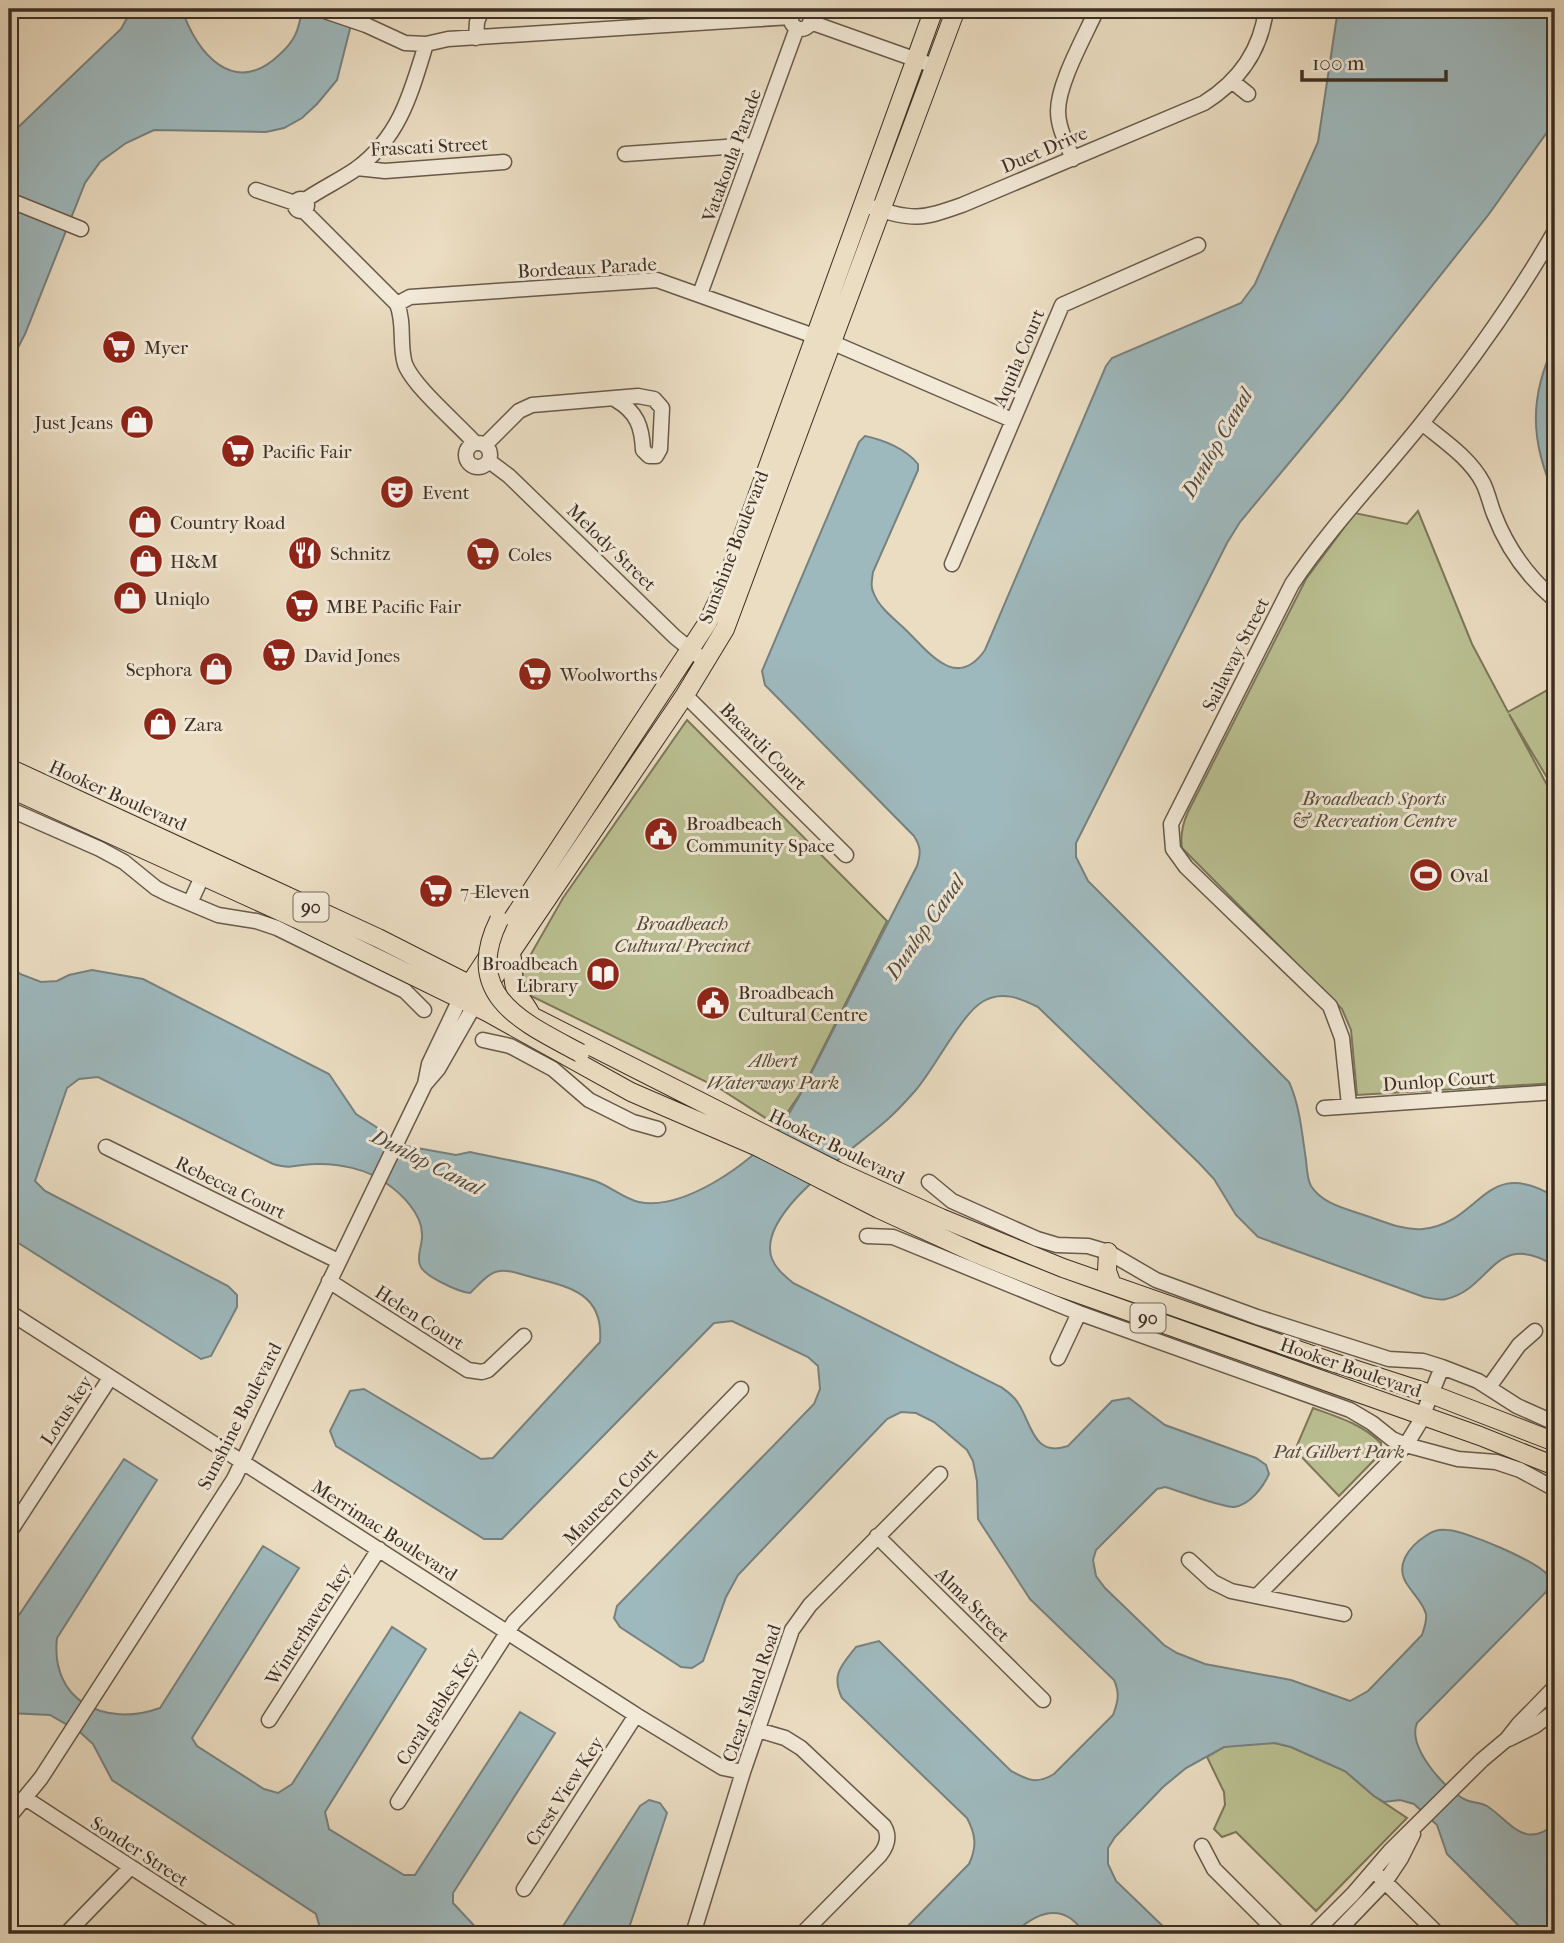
<svg xmlns="http://www.w3.org/2000/svg" width="1564" height="1943" viewBox="0 0 1564 1943" font-family="'IM FELL French Canon',serif">
  <style>
    .green { fill: #bac092; stroke: #7c785a; stroke-width: 2 }
    .water { fill: #9eb9be; stroke: #778280; stroke-width: 2 }
    .lines { fill: none; stroke-linecap: round; stroke-linejoin: round }
    .minor-casing { stroke: #685a4b; stroke-width: 17 }
    .major-casing { stroke: #3d2f23; stroke-width: 20 }
    .minor { stroke: #f2e9d7; stroke-width: 14 }
    .major { stroke: #ebddc2; stroke-width: 18 }
    .major-bridge-casing { stroke: #3d2f23; stroke-width: 20; stroke-linecap: butt }
    .major-bridge { stroke: #ebddc2; stroke-width: 18 }
    .labels { text-anchor: middle; stroke-width: 6; stroke-linejoin: round; paint-order: stroke }
    .shield { fill: #f2e9d7; stroke: #736759; stroke-width: 2 }
    .shield-label { font-size: 18px; font-weight: bold; fill: #3d2f23 }
    .street-label { font-size: 19px; fill: #3d2f23; stroke: #f2e9d7 }
    .poi-label { font-size: 19px; fill: #3d2f23; stroke: #f2e9d7; text-anchor: start }
    .park-label { font-size: 19px; font-style: italic; fill: #564c39; stroke: #f2e9d7 }
    .water-label { font-size: 21px; font-style: italic; fill: #504b42; stroke: #f2e9d7 }
  </style>
  <rect width="100%" height="100%" fill="#ebddc2"/>
  <filter id="stains"><feTurbulence type="fractalNoise" baseFrequency=".00286" numOctaves="4"/><feColorMatrix values="0 0 0 0 .2 0 0 0 0 .09 0 0 0 0 .02 0 0 0 .5 -.17"/></filter>
  <radialGradient id="worn" r=".72"><stop offset=".6" stop-color="#630" stop-opacity="0"/><stop offset="1" stop-color="#630" stop-opacity=".3"/></radialGradient>
  <!-- green -->
  <path class="green" d="M1418 511 1472 644 1508 712 1553 687 1555 692V791L1509 714 1555 800V1083L1357 1095 1351 1030 1342 1009 1182 848C1180 835 1182 825 1188 812L1306 579 1355 513 1407 524Z
    M687 720 887 921 800 1094 778 1126 719 1088 527 994 522 987 523 968 563 898Z
    M1313 1408C1338 1417 1362 1424 1381 1443V1453L1339 1496 1295 1450Z
    M1249 1743H1275L1291 1747 1345 1771 1374 1796 1407 1818 1316 1911 1236 1832 1222 1837 1214 1829 1225 1805 1224 1792 1207 1757 1224 1747Z"/>
  <!-- water -->
  <path class="water" d="M132 9H182C196 53 234 98 279 55 295 41 299 30 302 9H355L337 80 317 104 302 118 284 128 266 132 154 130 126 143 100 162 85 183 25 334 9 365V136L121 29Z
    M1338 9H1555V121L1489 214 1343 398 1240 522 1227 543 1076 843V857L1088 881 1289 1082C1300 1106 1302 1134 1306 1160 1307 1168 1307 1179 1311 1186 1322 1203 1343 1208 1361 1214 1381 1220 1402 1231 1423 1229 1482 1223 1484 1154 1555 1197V1266C1494 1228 1492 1289 1446 1299 1439 1301 1431 1298 1424 1297L1258 1237 1236 1215 1214 1179 1199 1163 1038 1007C1020 998 1001 990 982 1002 960 1016 935 1068 915 1091 907 1100 898 1110 889 1118 861 1145 754 1212 772 1259 776 1269 785 1276 793 1283L1001 1387C1008 1392 1014 1396 1018 1403 1032 1424 1033 1458 1068 1446L1112 1401 1129 1398 1165 1425 1256 1458 1266 1465 1269 1474C1263 1487 1250 1505 1234 1507 1224 1508 1179 1491 1165 1487L1157 1489 1096 1550 1093 1560 1096 1576 1105 1588 1164 1645 1177 1653 1205 1664 1291 1680 1350 1701 1368 1691 1422 1635C1424 1628 1427 1622 1426 1614 1423 1603 1415 1596 1409 1587 1393 1567 1408 1547 1427 1535 1433 1531 1440 1529 1447 1530 1464 1530 1542 1563 1549 1577 1551 1582 1549 1587 1546 1592L1417 1723C1407 1747 1445 1790 1466 1800 1473 1803 1480 1802 1487 1806 1511 1822 1524 1850 1555 1824V1934H1527L1447 1854 1437 1825 1414 1804 1400 1800 1384 1802 1374 1796 1345 1771 1291 1747 1275 1743 1224 1747 1186 1768 1163 1787 1115 1837 1108 1848V1864L1116 1881 1171 1934H1086C1081 1929 1076 1922 1070 1918 1050 1905 1028 1920 1013 1934H900L969 1864C977 1847 976 1835 967 1818L842 1698C831 1675 841 1666 856 1647L879 1641 1011 1771C1028 1780 1036 1785 1054 1774L1113 1715C1118 1702 1120 1693 1114 1680L1030 1599 978 1519 977 1481 973 1461 967 1450 934 1422 916 1413 901 1412 887 1419 738 1575 726 1597 703 1661 692 1668 681 1667 620 1627 614 1618 617 1606 814 1404 820 1389 818 1366 808 1357 732 1321 714 1323 502 1539H484L336 1446 330 1431 350 1391 364 1389 481 1459 493 1458 600 1342C604 1294 571 1287 531 1277 522 1275 509 1269 500 1271 488 1272 478 1286 470 1293 459 1292 423 1276 420 1265 416 1256 423 1244 422 1234 422 1214 402 1194 386 1183 367 1169 338 1163 315 1164 295 1164 295 1170 273 1164L98 1077 79 1079 67 1088 35 1181 45 1191 228 1286 237 1295V1307L211 1356 201 1359 9 1237V963L20 974 41 982 57 981 69 975 92 970 143 979 329 1074 356 1114 406 1146 456 1155 470 1152C511 1161 555 1168 595 1181 610 1186 624 1199 639 1202 683 1211 750 1164 777 1131 786 1120 793 1107 800 1095L917 866C921 853 921 847 914 836L765 685 762 671 859 442 865 436C884 440 906 449 918 464V470L873 572C872 580 870 587 874 594 880 609 896 620 907 631 931 655 957 690 985 650L1106 366 1112 358 1241 303 1255 284 1318 142Z
    M1555 343V496C1530 441 1529 397 1555 343Z
    M124 1459 157 1480 57 1638C50 1701 105 1728 160 1708L263 1546 299 1568 192 1738 197 1746 264 1789 278 1793 292 1784 392 1627 426 1649 325 1812 329 1829 404 1875H415L520 1712 555 1733 453 1893V1903L482 1934H315L320 1928 316 1914 112 1780 93 1744 81 1733 50 1715 9 1713V1619L17 1618Z
    M649 1800 660 1803 667 1813 627 1934H558L640 1806Z"/>
  <g class="lines">
    <!-- minor casing -->
    <g class="minor-casing">
      <path id="minor" d="M319 9 366 25 405 43 426 44 448 39 791 17
        M791 19a10 10 0 1 1 20 0a10 10 0 1 1-20 0Z
        M810 22 934 66
        M476 38 477 22 482 9
        M1233 82 1248 94
        M625 154 754 145
        M1073 159C1067 144 1058 128 1058 111 1058 83 1085 36 1097 9
        M357 168 385 171 504 162
        M256 190 295 203
        M295 205a6 6 0 1 1 12 0a6 6 0 1 1-12 0Z
        M9 200 81 229
        M305 200C321 189 340 180 356 169 400 137 411 93 426 44
        M871 207C913 221 922 219 962 205L1204 103C1239 81 1261 51 1266 9
        M304 211 397 304C405 323 399 345 405 364 413 386 458 424 475 443
        M700 294 797 28
        M397 304 410 297 657 280 831 342 1012 420
        M1422 423C1444 441 1470 458 1483 483 1488 493 1490 504 1494 514 1507 548 1528 577 1555 600
        M466 455a12 12 0 1 1 24 0a12 12 0 1 1-24 0Z
        M485 445 519 411 532 405 638 396 654 399 662 408 660 449 656 456H649L643 450C642 427 637 412 616 400
        M489 461 509 476 675 637 706 662
        M952 564 1062 305 1198 245
        M685 695 846 855
        M9 809 100 849 124 862 156 888 168 894 218 915 256 921 277 928 405 991 424 1010
        M190 903 207 866
        M483 1040 510 1046 553 1069 589 1100 633 1122 658 1129
        M426 1083 438 1069 474 1006
        M1349 1105 1342 1038 1330 1006 1186 867 1173 849 1171 824 1292 584C1330 527 1379 477 1422 423 1471 362 1516 299 1555 231
        M1324 1108 1555 1092
        M106 1147 338 1261
        M929 1182 952 1201 1037 1239 1057 1245 1088 1246 1108 1252 1156 1280 1257 1317 1389 1359 1423 1361 1442 1367 1478 1381 1517 1406 1555 1423
        M867 1236 893 1237 1079 1313 1350 1410 1372 1423 1392 1439 1406 1445 1458 1459 1496 1462 1520 1470 1555 1489
        M329 1281 468 1370 482 1372 488 1370 524 1336
        M9 1312 636 1715 713 1762 723 1768 743 1772
        M1058 1358 1079 1313
        M1489 1387 1519 1345 1535 1331
        M9 1533 110 1378
        M877 1536 1043 1700
        M1189 1560 1213 1582 1231 1591 1344 1614
        M1257 1596 1406 1445 1420 1422 1442 1367
        M269 1720 379 1549
        M758 1730 785 1738 801 1748 884 1826C890 1836 887 1846 880 1855L802 1934
        M1509 1739 1535 1726 1555 1711
        M25 1798 234 1934
        M398 1802 514 1622 741 1389
        M9 1817 41 1778 234 1479 425 1084 429 1064 460 999
        M1202 1846 1214 1869 1279 1934
        M1380 1877 1438 1934
        M524 1889 636 1715
        M66 1934 130 1868
        M693 1934 743 1772 792 1630 810 1605 940 1474
        M1313 1934 1353 1894 1390 1851 1482 1760 1507 1739 1518 1725 1555 1687
        M1335 1934 1385 1882 1401 1858 1413 1834"/>
    </g>
    <!-- major casing -->
    <g class="major-casing">
      <path id="major" d="M9 768 378 938 837 1171 941 1218 1063 1268 1332 1362 1431 1394 1555 1442
        M9 788 297 919 487 1012 631 1092 758 1147 879 1209 977 1254 1057 1286 1480 1436 1555 1466
        M511 955C515 967 511 978 516 990 520 1000 527 1005 531 1015
        M484 992 685 695 725 629 956 9
        M464 993 708 622 725 585 934 9
        M1108 1252 1107 1271 1112 1285"/>
    </g>
    <!-- minor -->
    <use href="#minor" class="minor"/>
    <!-- major -->
    <use href="#major" class="major"/>
    <!-- major-bridge casing -->
    <g class="major-bridge-casing">
      <path id="major-bridge" d="M499 920C461 997 525 1023 580 1053"/>
    </g>
    <!-- major-bridge -->
    <use href="#major-bridge" class="major-bridge"/>
  </g>
  <!-- icons -->
  <defs>
    <g id="supermarket-disc" transform="scale(1.75)"><circle r="9.5" fill="#8f2418" stroke="#f2e9d7"/><path d="M-6-5.5h2.5l.6 2H6L4.5 2H-2.5L-4.4-4H-6ZM-1.5 3.2a1.3 1.3 0 1 0 .1 0ZM3 3.2a1.3 1.3 0 1 0 .1 0Z" fill="#fff"/></g>
    <g id="shop-disc" transform="scale(1.75)"><circle r="9.5" fill="#8f2418" stroke="#f2e9d7"/><path d="M-5-2.5h2.3a2.7 3.5 0 0 1 5.4 0H5L5.5 6h-11ZM-1.5-2.5h3a1.5 2.3 0 0 0-3 0Z" fill="#fff"/></g>
    <g id="theatre-disc" transform="scale(1.75)"><circle r="9.5" fill="#8f2418" stroke="#f2e9d7"/><path d="M-5-5.5Q0-4 5-5.5V0Q5 5 0 6Q-5 5-5 0ZM-3.3-2.5H-1v1.5H-3.3ZM1-2.5H3.3v1.5H1ZM-2.8 1Q0 5.5 2.8 1Z" fill="#fff"/></g>
    <g id="restaurant-disc" transform="scale(1.75)"><circle r="9.5" fill="#8f2418" stroke="#f2e9d7"/><path d="M-5-6h1v4h1v-4h1v4h1v-4h1v5L-1.5 .5V6h-2V.5L-5-1ZM5-6V6H3V1.5H1.5Q1.5-4 5-6Z" fill="#fff"/></g>
    <g id="civic-disc" transform="scale(1.75)"><circle r="9.5" fill="#8f2418" stroke="#f2e9d7"/><path d="M-.6-6.5H3V-4.5H.6V-3L4-1V1h2V6H-6V1h2V-1L-.6-3ZM-1.2 2.5V6h2.4V2.5Z" fill="#fff"/></g>
    <g id="stadium-disc" transform="scale(1.75)"><circle r="9.5" fill="#8f2418" stroke="#f2e9d7"/><path d="M0-5a6.5 5 0 1 0 0 10a6.5 5 0 1 0 0-10ZM-3.5-1.8h7v3.6h-7Z" fill="#fff"/></g>
    <g id="library-disc" transform="scale(1.75)"><circle r="9.5" fill="#8f2418" stroke="#f2e9d7"/><path d="M-6-4Q-3-5.5-.7-3.5V5Q-3 3-6 4ZM6-4Q3-5.5 .7-3.5V5Q3 3 6 4Z" fill="#fff"/></g>
  </defs>
  <g fill-rule="evenodd">
    <use href="#supermarket-disc" x="119" y="347"/>
    <use href="#shop-disc" x="137" y="422"/>
    <use href="#supermarket-disc" x="238" y="451"/>
    <use href="#theatre-disc" x="397" y="492"/>
    <use href="#shop-disc" x="145" y="522"/>
    <use href="#restaurant-disc" x="305" y="553"/>
    <use href="#supermarket-disc" x="483" y="554"/>
    <use href="#shop-disc" x="146" y="561"/>
    <use href="#shop-disc" x="130" y="598"/>
    <use href="#supermarket-disc" x="302" y="606"/>
    <use href="#supermarket-disc" x="279" y="655"/>
    <use href="#shop-disc" x="216" y="669"/>
    <use href="#supermarket-disc" x="535" y="674"/>
    <use href="#shop-disc" x="160" y="724"/>
    <use href="#civic-disc" x="661" y="834"/>
    <use href="#stadium-disc" x="1426" y="875"/>
    <use href="#supermarket-disc" x="436" y="891"/>
    <use href="#library-disc" x="603" y="974"/>
    <use href="#civic-disc" x="713" y="1003"/>
  </g>
  <g class="labels">
    <!-- shield labels -->
    <g class="shield">
      <rect x="293.5" y="892.5" width="35" height="29" rx="5"/>
      <rect x="1130.5" y="1303.5" width="35" height="29" rx="5"/>
    </g>
    <g class="shield-label">
      <text x="311" y="913">90</text>
      <text x="1148" y="1324">90</text>
    </g>
    <!-- street labels -->
    <g class="street-label">
      <text transform="translate(429 146) rotate(-3)" y="7">Frascati Street</text>
      <text transform="translate(1044 149) rotate(-23)" y="7">Duet Drive</text>
      <text transform="translate(731 155) rotate(-70)" y="7">Vatakoula Parade</text>
      <text transform="translate(587 267) rotate(-3)" y="7">Bordeaux Parade</text>
      <text transform="translate(1018 358) rotate(-67)" y="7">Aquila Court</text>
      <text transform="translate(612 547) rotate(44)" y="7">Melody Street</text>
      <text transform="translate(733 547) rotate(-69)" y="7">Sunshine Boulevard</text>
      <text transform="translate(1235 654) rotate(-63)" y="7">Sailaway Street</text>
      <text transform="translate(764 746) rotate(45)" y="7">Bacardi Court</text>
      <text transform="translate(118 795) rotate(24)" y="7">Hooker Boulevard</text>
      <text transform="translate(1439 1080) rotate(-4)" y="7">Dunlop Court</text>
      <text transform="translate(837 1146) rotate(26)" y="7">Hooker Boulevard</text>
      <text transform="translate(231 1187) rotate(26)" y="7">Rebecca Court</text>
      <text transform="translate(420 1317) rotate(33)" y="7">Helen Court</text>
      <text transform="translate(1351 1367) rotate(19)" y="7">Hooker Boulevard</text>
      <text transform="translate(66 1410) rotate(-57)" y="7">Lotus key</text>
      <text transform="translate(239 1416) rotate(-63)" y="7">Sunshine Boulevard</text>
      <text transform="translate(610 1496) rotate(-46)" y="7">Maureen Court</text>
      <text transform="translate(385 1530) rotate(33)" y="7">Merrimac Boulevard</text>
      <text transform="translate(973 1604) rotate(45)" y="7">Alma Street</text>
      <text transform="translate(308 1624) rotate(-57)" y="7">Winterhaven key</text>
      <text transform="translate(751 1693) rotate(-71)" y="7">Clear Island Road</text>
      <text transform="translate(437 1706) rotate(-57)" y="7">Coral gables Key</text>
      <text transform="translate(564 1791) rotate(-57)" y="7">Crest View Key</text>
      <text transform="translate(140 1851) rotate(33)" y="7">Sonder Street</text>
    </g>
    <!-- poi labels -->
    <g class="poi-label">
      <text x="144" y="354">Myer</text>
      <text x="113" y="429" text-anchor="end">Just Jeans</text>
      <text x="262" y="458">Pacific Fair</text>
      <text x="422" y="499">Event</text>
      <text x="170" y="529">Country Road</text>
      <text x="330" y="560">Schnitz</text>
      <text x="508" y="561">Coles</text>
      <text x="170" y="568">H&amp;M</text>
      <text x="154" y="605">Uniqlo</text>
      <text x="326" y="613">MBE Pacific Fair</text>
      <text x="304" y="662">David Jones</text>
      <text x="192" y="676" text-anchor="end">Sephora</text>
      <text x="560" y="681">Woolworths</text>
      <text x="184" y="731">Zara</text>
      <text x="686" y="830">Broadbeach<tspan x="686" dy="22">Community Space</tspan></text>
      <text x="1450" y="882">Oval</text>
      <text x="460" y="898">7-Eleven</text>
      <text x="578" y="970" text-anchor="end">Broadbeach<tspan x="578" dy="22">Library</tspan></text>
      <text x="738" y="999">Broadbeach<tspan x="738" dy="22">Cultural Centre</tspan></text>
    </g>
    <!-- park labels -->
    <g class="park-label">
      <text x="1374" y="805">Broadbeach Sports<tspan x="1374" dy="22">&amp; Recreation Centre</tspan></text>
      <text x="682" y="930">Broadbeach<tspan x="682" dy="22">Cultural Precinct</tspan></text>
      <text x="773" y="1067">Albert<tspan x="773" dy="22">Waterways Park</tspan></text>
      <text x="1339" y="1458">Pat Gilbert Park</text>
    </g>
    <!-- water labels -->
    <g class="water-label">
      <text transform="translate(1217 443) rotate(-60)" y="7">Dunlop Canal</text>
      <text transform="translate(925 927) rotate(-55)" y="7">Dunlop Canal</text>
      <text transform="translate(427 1162) rotate(27)" y="7">Dunlop Canal</text>
    </g>
  </g>
  <!-- margin -->
  <rect width="1564" height="1943" fill="none" stroke="#ebddc2" stroke-width="35"/>
  <rect x="10" y="10" width="1543" height="1922" fill="none" stroke="#3d2f23" stroke-width="3.5"/>
  <rect x="18" y="18" width="1529" height="1908" fill="none" stroke="#3d2f23" stroke-width="2"/>
  <!-- scale -->
  <path d="M1302 70v10h144v-10" fill="none" stroke="#3d2f23" stroke-width="3.5"/>
  <text x="1312" y="70" font-size="21" fill="#3d2f23" stroke="#f2e9d7" stroke-width="5" paint-order="stroke">100 m</text>
  <rect width="100%" height="100%" filter="url(#stains)"/>
  <rect width="100%" height="100%" fill="url(#worn)"/>
</svg>
